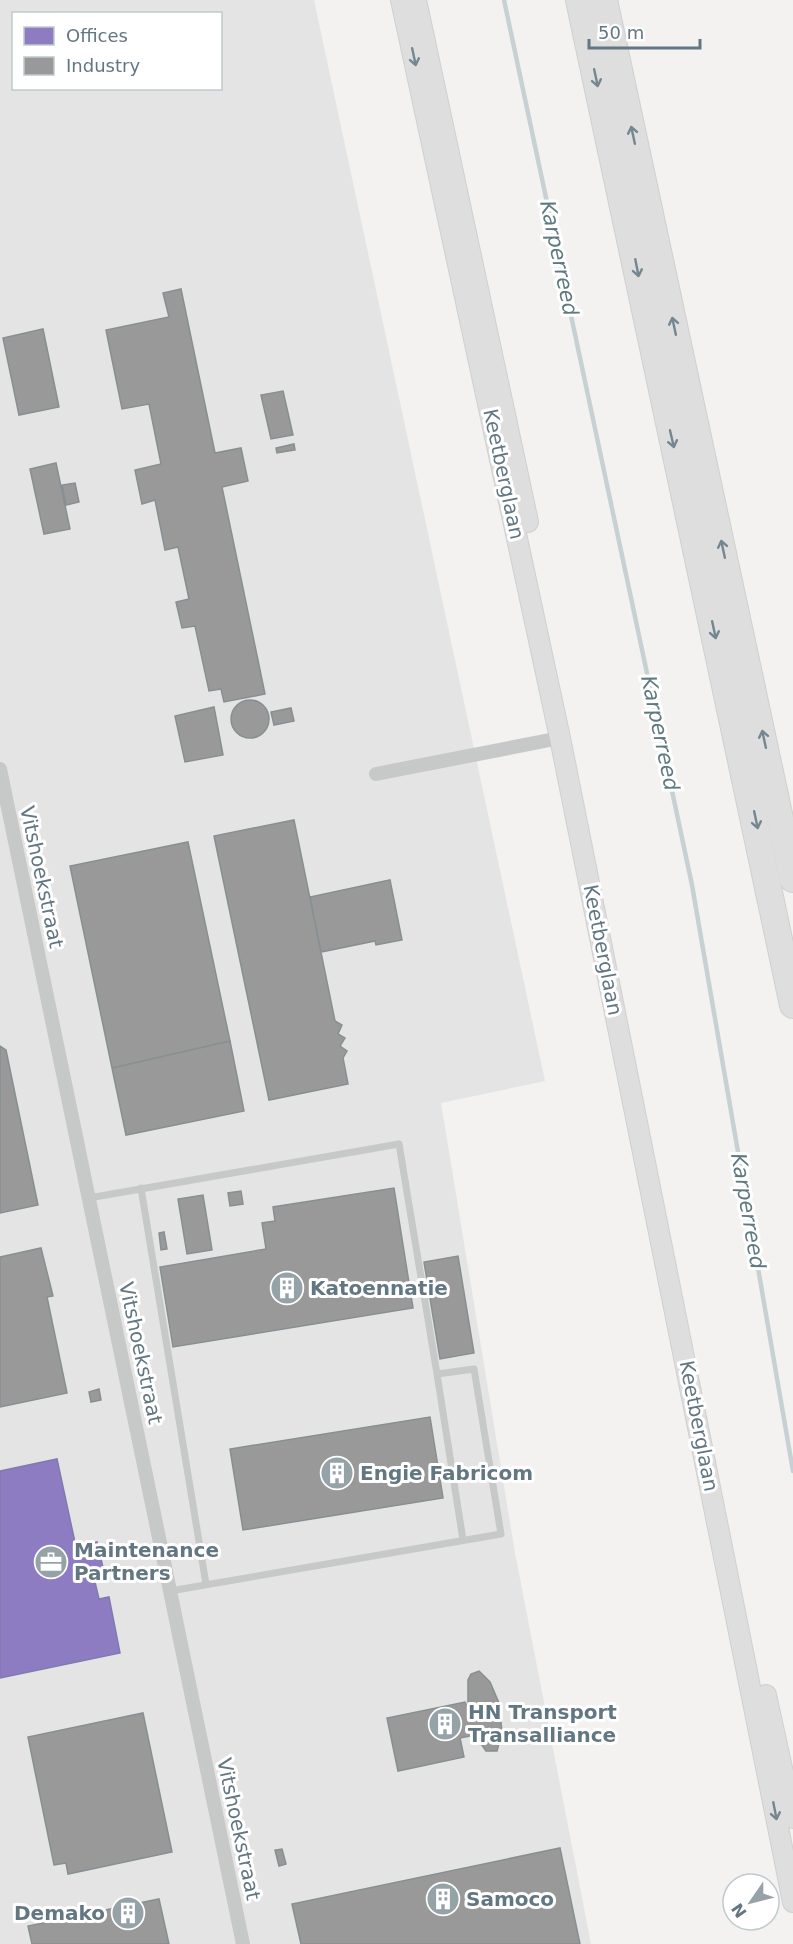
<svg xmlns="http://www.w3.org/2000/svg" width="793" height="1944" viewBox="0 0 793 1944" font-family="'DejaVu Sans',sans-serif">
  <style>
    .built { fill: #e3e4e3; fill-rule: evenodd }
    .offices { fill: #8e7cc3; stroke: #817aaf; stroke-width: 1.5 }
    .industry { fill: #999; stroke: #888f92; stroke-width: 1.5 }
    .lines { fill: none; stroke-linecap: round; stroke-linejoin: round }
    .stream { stroke: #c7d1d3; stroke-width: 4.5 }
    .secondary-casing { stroke: #cfd0d0; stroke-width: 22 }
    .highway-casing { stroke: #cfd0d0; stroke-width: 28 }
    .lane { stroke: #c7c8c8; stroke-width: 7 }
    .street { stroke: #c7c8c8; stroke-width: 14 }
    .secondary { stroke: #dddedd; stroke-width: 20 }
    .highway { stroke: #dddedd; stroke-width: 26 }
    .oneway { stroke: #74868f }
    .labels { text-anchor: middle; stroke-width: 6; stroke-linejoin: round; paint-order: stroke }
    .street-label { font-size: 20px; fill: #627781; stroke: #fff }
    .poi-label { font-size: 20px; font-weight: bold; fill: #627781; stroke: #fff; text-anchor: start }
    .water-label { font-size: 21px; font-style: italic; fill: #5e7a7f; stroke: #fff }
  </style>
  <rect width="100%" height="100%" fill="#f3f2f0"/>
  <!-- built -->
  <path class="built" d="M0 0H314L545 1081 441 1103 515 1553 591 1944H0ZM14 14H220V88H14Z"/>
  <!-- offices -->
  <path class="offices" d="M57 1459 76 1547 97 1542 105 1576 94 1578 99 1599 109 1597 120 1653 0 1678V1471Z"/>
  <!-- industry -->
  <path class="industry" d="M181 289 215 453 241 448 248 481 222 487 265 694 224 702 221 689 209 691 195 626 182 628 176 602 189 599 178 547 165 550 155 500 142 504 135 470 161 464 149 404 122 409 106 330 169 317 163 293Z
    M43 329 59 407 19 415 3 338Z
    M283 391 293 435 271 439 261 395Z
    M294 444 295 450 277 453 276 448Z
    M56 463 70 529 44 534 30 469Z
    M75 483 79 502 66 505 62 485Z
    M231 719a19 19 0 1 1 38 0a19 19 0 1 1-38 0Z
    M214 707 223 755 185 762 175 716Z
    M291 708 294 721 274 725 271 712Z
    M294 820 335 1021 342 1025 338 1034 345 1038 340 1046 347 1051 343 1058 348 1084 269 1100 214 836Z
    M188 842 230 1041 112 1068 70 866Z
    M390 880 402 940 376 945 375 941 321 952 310 897Z
    M230 1041 244 1111 126 1135 112 1068Z
    M0 1046 6 1050 38 1205 0 1213Z
    M394 1188 413 1308 173 1347 160 1267 266 1249 262 1223 275 1221 273 1207Z
    M241 1191 243 1204 230 1206 228 1193Z
    M203 1195 212 1250 187 1254 178 1199Z
    M164 1232 167 1249 161 1250 159 1233Z
    M41 1248 53 1296 47 1297 67 1393 0 1407V1257Z
    M458 1256 474 1353 440 1359 424 1262Z
    M99 1389 101 1400 91 1402 89 1392Z
    M430 1417 443 1498 243 1530 230 1449Z
    M479 1671 490 1682 499 1703 502 1732 497 1751H486L475 1735 460 1738 464 1757 398 1771 387 1718 465 1702 468 1708V1680L471 1674Z
    M143 1713 172 1852 68 1874 66 1863 54 1865 28 1737Z
    M560 1848 580 1944H301L292 1904Z
    M282 1849 286 1864 279 1866 275 1850Z
    M159 1899 169 1944H32L28 1926Z"/>
  <g class="lines">
    <!-- stream -->
    <path class="stream" d="M504 0 692 885 793 1471"/>
    <!-- secondary casing -->
    <g class="secondary-casing">
      <path id="secondary" d="M401 0 560 738 793 1902
        M416 0 528 522
        M766 1695 793 1818"/>
    </g>
    <!-- highway casing -->
    <g class="highway-casing">
      <path id="highway" d="M579 0 793 1005
        M604 0 793 879"/>
    </g>
    <!-- lane -->
    <path class="lane" d="M141 1188 206 1584
      M89 1198 399 1144 437 1374
      M170 1591 501 1534 474 1369 437 1374 463 1540"/>
    <!-- street -->
    <path class="street" d="M0 769 243 1944
      M376 774 560 738"/>
    <!-- secondary -->
    <use href="#secondary" class="secondary"/>
    <!-- highway -->
    <use href="#highway" class="highway"/>
  </g>
  <!-- one-way arrows -->
  <defs><path id="oneway-shaft" d="M-6 0H5M1.5-3L5.5 0L1.5 3" fill="none" stroke-width="1.6" stroke-linecap="round" stroke-linejoin="round" transform="scale(1.5)"/></defs>
  <g class="oneway">
    <use href="#oneway-shaft" transform="translate(414 57) rotate(78)"/>
    <use href="#oneway-shaft" transform="translate(596 78) rotate(78)"/>
    <use href="#oneway-shaft" transform="translate(633 135) rotate(-102)"/>
    <use href="#oneway-shaft" transform="translate(637 268) rotate(79)"/>
    <use href="#oneway-shaft" transform="translate(674 326) rotate(-102)"/>
    <use href="#oneway-shaft" transform="translate(672 439) rotate(77)"/>
    <use href="#oneway-shaft" transform="translate(723 549) rotate(-102)"/>
    <use href="#oneway-shaft" transform="translate(714 630) rotate(78)"/>
    <use href="#oneway-shaft" transform="translate(764 739) rotate(-102)"/>
    <use href="#oneway-shaft" transform="translate(756 820) rotate(78)"/>
    <use href="#oneway-shaft" transform="translate(775 1811) rotate(79)"/>
  </g>
  <!-- icons -->
  <defs>
    <g id="building-disc" transform="scale(1.725)"><circle r="9.5" fill="#95a2a8" stroke="#fff"/><path d="M-4-6H4V6H1V3H-1V6H-4ZM-2.5-4.3h1.7v1.8h-1.7ZM.8-4.3h1.7v1.8H.8ZM-2.5-1h1.7V.8h-1.7ZM.8-1h1.7V.8H.8Z" fill="#fff"/></g>
    <g id="office-disc" transform="scale(1.725)"><circle r="9.5" fill="#95a2a8" stroke="#fff"/><path d="M-6-3h4V-5.5h4V-3h4V5H-6ZM-1-4.5V-3h2v-1.5ZM-6 0V1H6V0Z" fill="#fff"/></g>
  </defs>
  <g fill-rule="evenodd">
    <use href="#building-disc" x="287" y="1288"/>
    <use href="#building-disc" x="337" y="1473"/>
    <use href="#office-disc" x="51" y="1562"/>
    <use href="#building-disc" x="445" y="1724"/>
    <use href="#building-disc" x="443" y="1899"/>
    <use href="#building-disc" x="128" y="1913"/>
  </g>
  <g class="labels">
    <!-- street labels -->
    <g class="street-label">
      <text transform="translate(504 474) rotate(78)" y="7">Keetberglaan</text>
      <text transform="translate(42 877) rotate(78)" y="7">Vitshoekstraat</text>
      <text transform="translate(603 950) rotate(79)" y="7">Keetberglaan</text>
      <text transform="translate(141 1353) rotate(78)" y="7">Vitshoekstraat</text>
      <text transform="translate(699 1426) rotate(79)" y="7">Keetberglaan</text>
      <text transform="translate(239 1829) rotate(78)" y="7">Vitshoekstraat</text>
    </g>
    <!-- poi labels -->
    <g class="poi-label">
      <text x="310" y="1295">Katoennatie</text>
      <text x="360" y="1480">Engie Fabricom</text>
      <text x="74" y="1557">Maintenance<tspan x="74" dy="23">Partners</tspan></text>
      <text x="468" y="1719">HN Transport<tspan x="468" dy="23">Transalliance</tspan></text>
      <text x="466" y="1906">Samoco</text>
      <text x="105" y="1920" text-anchor="end">Demako</text>
    </g>
    <!-- water labels -->
    <g class="water-label">
      <text transform="translate(559 258) rotate(78)" y="7">Karperreed</text>
      <text transform="translate(660 733) rotate(78)" y="7">Karperreed</text>
      <text transform="translate(748 1211) rotate(80)" y="7">Karperreed</text>
    </g>
  </g>
  <!-- legend -->
  <rect x="12" y="12" width="210" height="78" fill="#ffffff" stroke="#c0c9cd" stroke-width="1.5"/>
  <rect x="24" y="27" width="30" height="18" fill="#8e7cc3" stroke="#c0c9cd" stroke-width="1.5"/>
  <text x="66" y="42" font-size="18" fill="#627781">Offices</text>
  <rect x="24" y="57" width="30" height="18" fill="#999999" stroke="#c0c9cd" stroke-width="1.5"/>
  <text x="66" y="72" font-size="18" fill="#627781">Industry</text>
  <!-- north arrow -->
  <g transform="translate(751 1902) rotate(235)"><circle r="28" fill="#ffffff" stroke="#c0c9cd" stroke-width="1.5"/>
  <path d="M0-4.5L10 22L0 15L-10 22Z" fill="#95a2a8"/>
  <text y="-9" font-size="16" font-weight="bold" text-anchor="middle" fill="#627781">N</text>
  </g>
  <!-- scale -->
  <path d="M589 39v9h111v-9" fill="none" stroke="#627781" stroke-width="3"/>
  <text x="598" y="39" font-size="18" fill="#627781" stroke="#ffffff" stroke-width="4.5" paint-order="stroke">50 m</text>
</svg>
